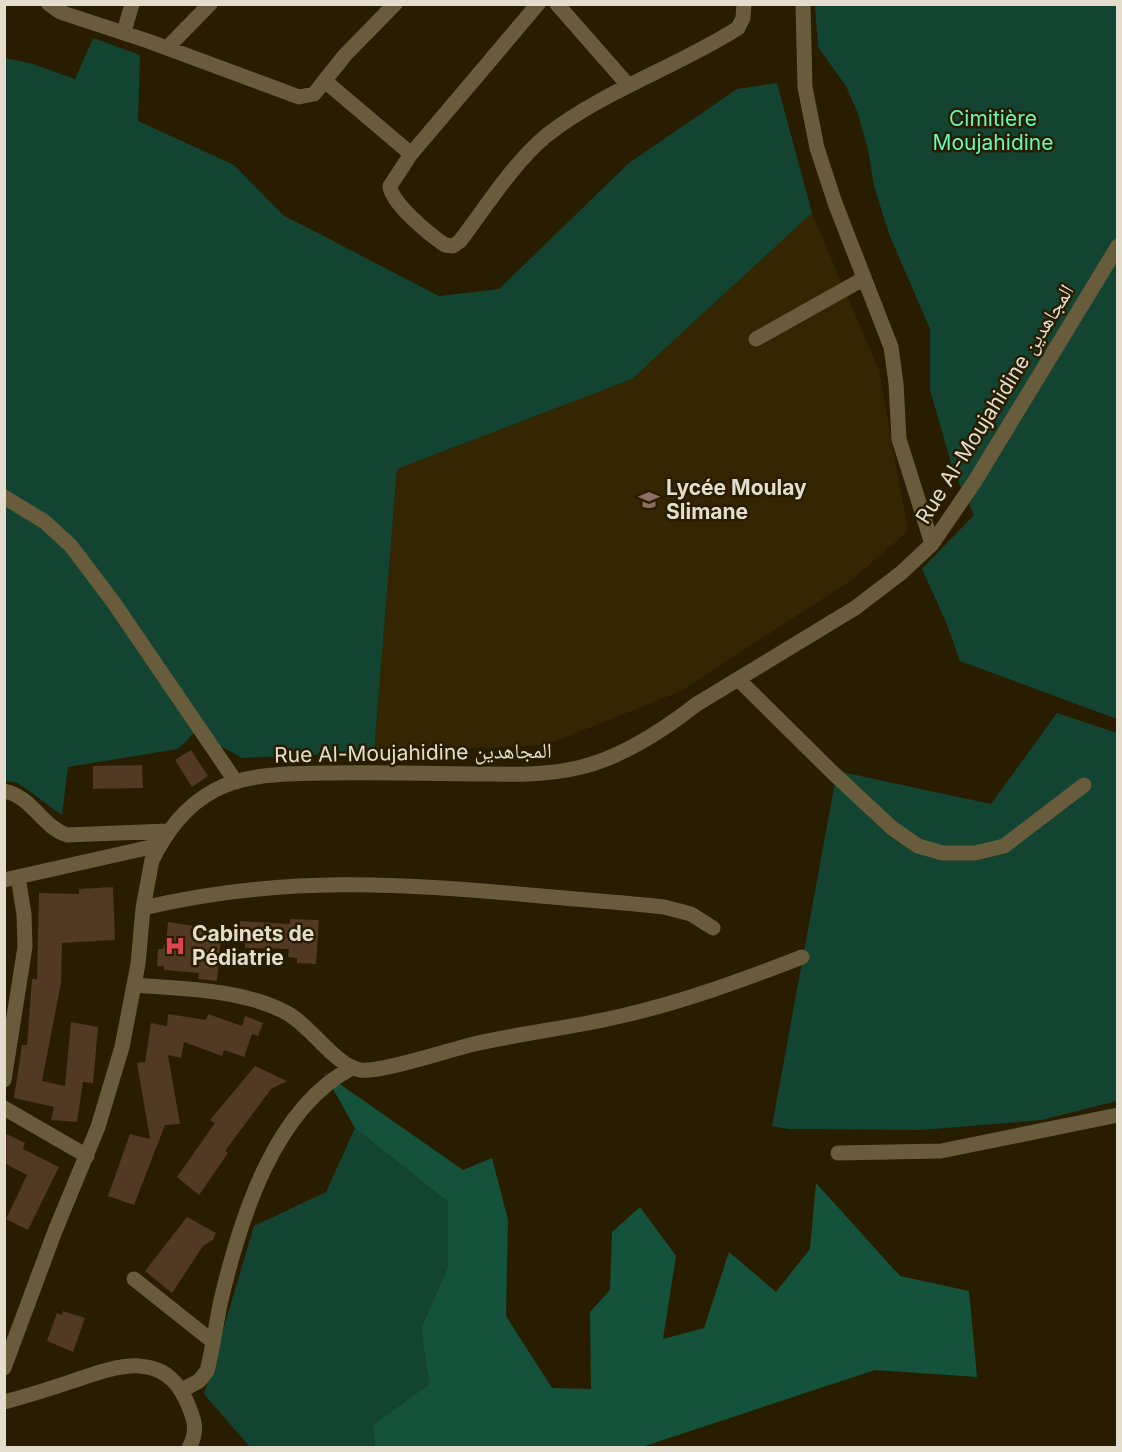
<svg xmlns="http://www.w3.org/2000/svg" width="1122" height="1452" viewBox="0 0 1122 1452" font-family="Inter,'Noto Naskh Arabic',sans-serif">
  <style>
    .built { fill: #332600 }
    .green { fill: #134431 }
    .forest { fill: #15523b }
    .building { fill: #513923 }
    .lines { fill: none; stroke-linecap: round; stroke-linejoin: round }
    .minor { stroke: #685c3d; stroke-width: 15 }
    .labels { text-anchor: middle; stroke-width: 5; stroke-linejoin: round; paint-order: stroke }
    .park-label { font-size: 21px; fill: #64f9be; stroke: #281d01 }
    .street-label { font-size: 21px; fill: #e4ddcd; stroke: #281d01 }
    .poi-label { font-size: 21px; font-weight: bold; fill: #e4ddcd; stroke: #281d01; text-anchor: start }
  </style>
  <rect width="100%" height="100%" fill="#281d01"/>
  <!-- built -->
  <path class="built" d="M812 213 879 370 908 531 853 579 681 691 546 745 374 752 397 469 632 379Z"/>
  <!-- green -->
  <path class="green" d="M815 5H1117V719L960 661 946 622 922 569 974 515 954 473 930 390V329L889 234 874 186 868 149 857 111 846 86 818 47Z
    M93 38 140 55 138 121 234 165 283 215 439 296 499 289 629 163 737 89 777 83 812 213 632 379 397 469 374 752 242 758 195 732 178 749 68 767 62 815 18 783 5 781 4 58 30 63 75 79Z
    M1057 713 1117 733V1101L1041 1120 921 1130 788 1129 772 1126 837 771 991 804Z
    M355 1128 448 1202V1267L421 1328 429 1384 373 1425 375 1447H250L204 1394 254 1226 326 1192Z"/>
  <!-- forest -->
  <path class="forest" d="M324 1073 463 1170 492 1158 508 1220 506 1316 552 1388 591 1389 590 1312 610 1290 612 1232 640 1207 676 1256 663 1339 704 1328 729 1252 776 1292 810 1249 816 1183 900 1276 969 1291 977 1377 875 1370 642 1447H375L373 1425 429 1384 421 1328 448 1267V1202L355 1128Z"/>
  <!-- building -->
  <path class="building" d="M191 750 208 776 192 787 175 760Z
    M142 765 143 788 93 789V766Z
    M113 887 115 940 62 943 61 983 42 1081 65 1086 71 1022 98 1027 93 1083 83 1082 77 1122 51 1120 54 1107 14 1098 22 1045H27L32 979H37L39 893 79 894V889Z
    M290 919 319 920 316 964 297 963V958L288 957 289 949 245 948V938H240V921L290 924Z
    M168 922 214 929 213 937 221 938 217 981 198 979 199 973 164 970V966H157L158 949H163L164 944H166Z
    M168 1014 206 1020 208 1014 242 1026 245 1016 263 1023 258 1036 252 1034 244 1057 224 1050 222 1056 184 1042 181 1058 168 1055 180 1124 165 1125 134 1205 108 1196 130 1134 150 1139 137 1063 145 1062 151 1023 167 1026Z
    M255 1066 287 1081 271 1089 225 1151 228 1153 199 1195 177 1177 215 1123 210 1120Z
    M4 1133 25 1143 23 1149 59 1167 28 1230 6 1219 27 1175 4 1163Z
    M187 1217 216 1233 213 1240 203 1246 172 1293 145 1271Z
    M63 1311 85 1318 73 1352 47 1341 57 1313 62 1315Z"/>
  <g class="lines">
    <!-- minor -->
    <path class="minor" d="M49 4 60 12 148 41 299 97 314 94 345 55 395 4
      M538 4 411 154 390 186C391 203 430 235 445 245L453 246 460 241C486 207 514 162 547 135 605 90 677 67 738 28L743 18 744 4
      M557 4 628 85
      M803 4 805 87 817 148 835 203 891 347 896 383 899 439 932 544
      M124 32 132 4
      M167 48 210 4
      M325 81 411 154
      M756 339 863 279
      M4 497 45 522 71 546 114 603 236 782
      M738 679 832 772 892 828 918 846 943 853H975L1004 846 1084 785
      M4 791C33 797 41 826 67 835L168 831
      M4 880 160 845
      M143 908C284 875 399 883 541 896 582 900 623 902 664 907L691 914 713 928
      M134 985C182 989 241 989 285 1012 311 1025 334 1065 360 1070 380 1073 446 1051 470 1045 520 1033 571 1028 621 1016 683 1002 743 980 802 957
      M4 1080 25 947 24 914 18 877
      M4 1108 87 1156
      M838 1153 941 1151 1118 1115
      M134 1279 212 1341
      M4 1368 55 1231 98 1127 122 1047 138 964 143 908 152 860C167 831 185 806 215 790 247 773 287 774 322 773 372 772 422 773 472 774 507 774 543 776 577 768 620 759 662 731 697 704L855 608 901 573 932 544 975 481 1118 246
      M182 1390 199 1381 207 1371C213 1348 216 1323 221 1300 240 1220 274 1108 352 1068
      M4 1402C27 1396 49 1389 70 1382 112 1368 162 1347 186 1400 194 1418 199 1430 189 1448"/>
  </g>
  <!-- icons -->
  <defs>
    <g id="school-bare" transform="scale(1.62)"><path d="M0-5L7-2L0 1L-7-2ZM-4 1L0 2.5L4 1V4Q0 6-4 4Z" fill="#8d6e63" stroke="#281d01" stroke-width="2.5" paint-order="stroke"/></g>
    <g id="hospital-bare" transform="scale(1.62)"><path d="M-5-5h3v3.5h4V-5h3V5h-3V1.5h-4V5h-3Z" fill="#e0444e" stroke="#281d01" stroke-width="2.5" paint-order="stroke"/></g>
  </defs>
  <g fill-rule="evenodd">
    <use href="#school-bare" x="649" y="500"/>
    <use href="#hospital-bare" x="175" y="946"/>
  </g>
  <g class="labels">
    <!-- park labels -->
    <g class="park-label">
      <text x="993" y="126">Cimitière<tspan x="993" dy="24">Moujahidine</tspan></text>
    </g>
    <!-- street labels -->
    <g class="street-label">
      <text transform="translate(995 404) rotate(-58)" y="7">Rue Al-Moujahidine المجاهدين</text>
      <text transform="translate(413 753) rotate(-1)" y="7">Rue Al-Moujahidine المجاهدين</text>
    </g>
    <!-- poi labels -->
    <g class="poi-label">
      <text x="666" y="495">Lycée Moulay<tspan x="666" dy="24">Slimane</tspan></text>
      <text x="192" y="941">Cabinets de<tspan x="192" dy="24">Pédiatrie</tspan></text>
    </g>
  </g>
  <!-- border -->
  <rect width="1122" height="1452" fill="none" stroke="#e4ddcd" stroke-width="12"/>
</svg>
